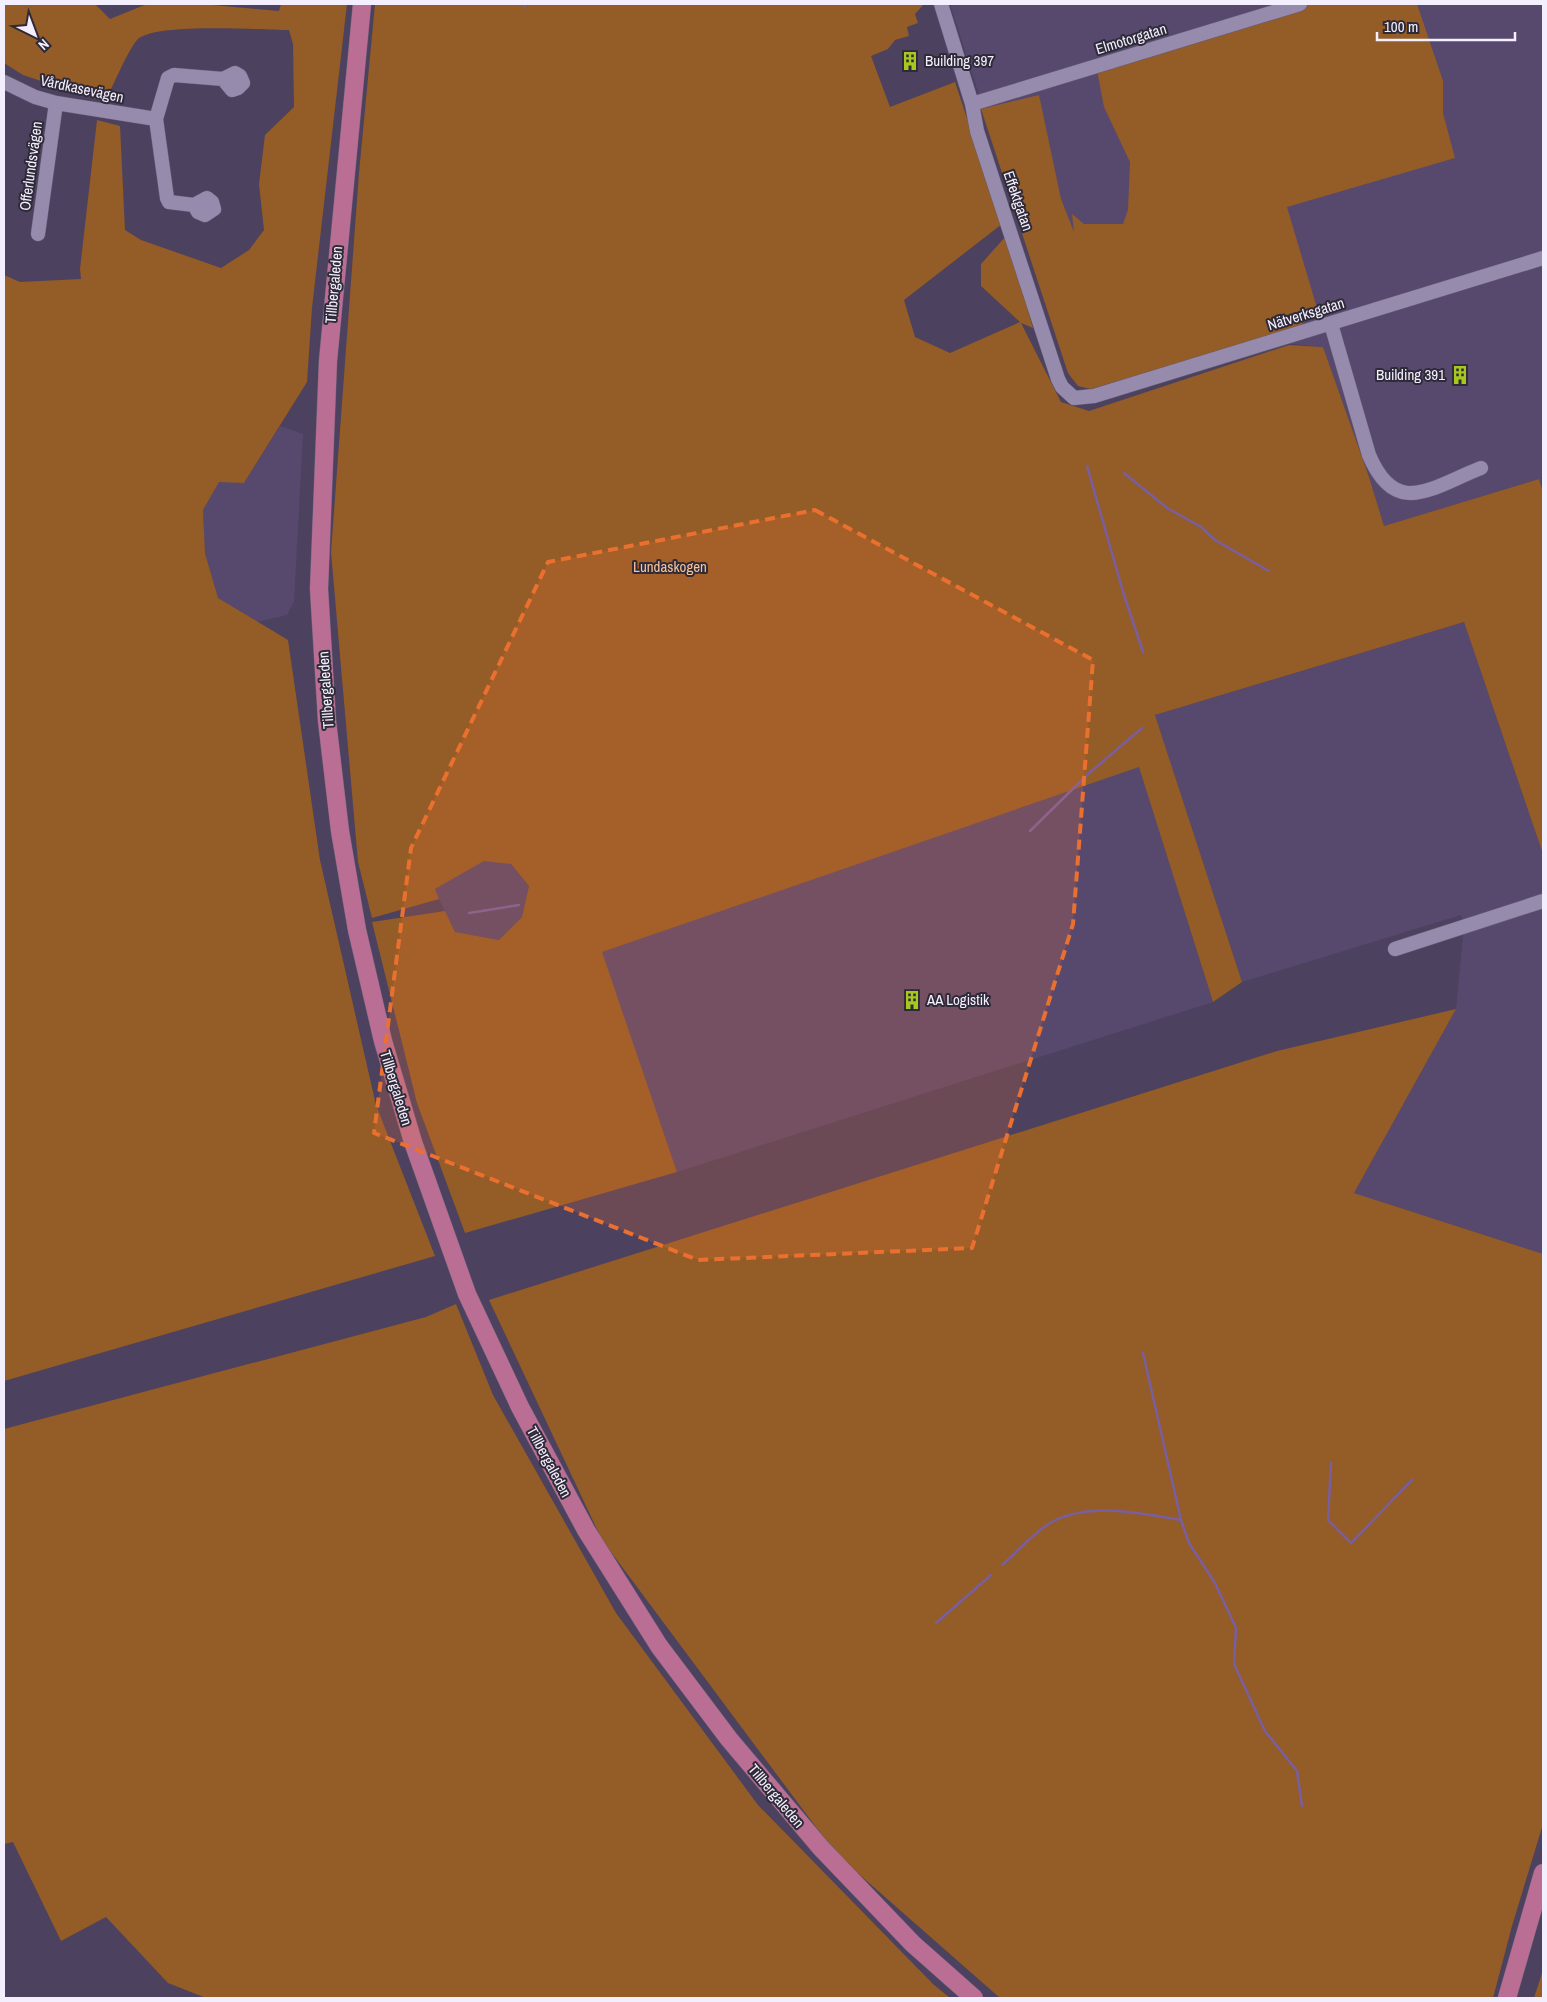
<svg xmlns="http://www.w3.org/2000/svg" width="1547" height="2002" viewBox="0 0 1547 2002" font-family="'Archivo Narrow',sans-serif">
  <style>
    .built { fill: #57496e }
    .green { fill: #945c26 }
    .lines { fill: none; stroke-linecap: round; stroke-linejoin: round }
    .stream { stroke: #795fa2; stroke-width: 2.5 }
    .minor-casing { stroke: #685f77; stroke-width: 15 }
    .major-casing { stroke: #685f77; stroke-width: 19 }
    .minor { stroke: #978bad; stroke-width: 14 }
    .major { stroke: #bb6e94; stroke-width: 18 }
    .marked { fill: #ea7030; fill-opacity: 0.2; stroke: #ea7030; stroke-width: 4; stroke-dasharray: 10 6; stroke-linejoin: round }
    .labels { text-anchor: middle; stroke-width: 4; stroke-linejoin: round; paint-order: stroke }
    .street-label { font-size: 15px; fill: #f4effe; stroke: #2f2a38 }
    .poi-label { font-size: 15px; fill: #f4effe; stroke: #2f2a38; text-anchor: start }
    .park-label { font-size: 15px; fill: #f7c399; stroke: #2f2a38 }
  </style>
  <rect width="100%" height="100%" fill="#4c415e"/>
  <!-- built -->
  <path class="built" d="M950 4H1543V492L1539 479 1384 526 1369 477 1323 347 1273 342 1091 389 1078 386 1068 373Z
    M280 426 303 434 294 601 287 615 257 622 218 598 205 553 203 510 219 481 244 483Z
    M1464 622 1543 854V1254L1354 1193 1456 1009 1464 925 1461 915 1242 982 1155 715Z
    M1139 766 1213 1002 677 1172 601 952Z
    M484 860 511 864 529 886 522 917 499 940 455 932 434 889Z"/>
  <!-- green -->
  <path class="green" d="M4 4H95L110 19 147 4H202L279 11 281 4H347L312 308 307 382 244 483 219 482 203 510 205 553 218 598 288 640 320 860 376 1105 435 1256 4 1381V275L20 282 81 279 80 269 97 120 120 126 125 230 141 240 221 268 249 250 264 230 259 184 265 135 294 107 293 44 289 30C262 30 153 22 137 40 128 50 112 88 105 102L23 75 4 63Z
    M375 4H924L915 14 918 23 907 27 909 36 895 40 888 49 871 56 890 107 955 82 1002 224 904 300 915 337 950 353 1020 322 981 286V264L1006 236 1033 328 1021 323 1061 402 1089 411 1289 345 1323 347 1369 477 1384 526 1539 479 1543 492V854L1464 622 1155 715 1242 982 1213 1002 1139 767 602 952 677 1172 465 1233 417 1103 372 922 445 911 455 932 499 940 522 917 529 886 511 864 484 861 435 889 439 899 372 918 358 862 331 552 359 173Z
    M1311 4H1417L1443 81V113L1455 158 1287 207 1317 308 1299 327 1091 389 1078 386 1068 373 981 109 1039 95 1061 199 1074 232 1072 214 1084 224H1123L1128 210 1130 162 1104 107 1097 70Z
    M1456 1009 1354 1193 1543 1254V1824L1512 1926 1493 1998H1000L836 1854 602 1540 489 1300 1277 1051Z
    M456 1304 493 1395 616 1613 758 1805 933 1984 950 1998H206L168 1983 106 1917 61 1941 13 1842 4 1844V1429L426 1317Z
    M1543 1970V1998H1534Z"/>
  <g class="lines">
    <!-- stream -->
    <path class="stream" d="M524 4 525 6
      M1087 466 1124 595 1143 652
      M1124 473 1167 508 1201 527 1215 540 1269 571
      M1030 831 1088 774 1142 728
      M469 913 519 905
      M1331 1463 1328 1520 1351 1543 1412 1480
      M1181 1520 1189 1543 1215 1583 1236 1628 1234 1664 1265 1731 1297 1771 1302 1806
      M1002 1565C1016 1553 1035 1531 1052 1522 1089 1502 1141 1513 1181 1520L1143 1353
      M936 1623 991 1575"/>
    <!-- minor casing -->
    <g class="minor-casing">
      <path id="minor" d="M941 4 972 104 977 131 1058 379 1062 387 1074 398 1094 396 1543 258
        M4 82 35 97 56 103 156 119
        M972 104 1300 4
        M194 205 198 212 205 215 214 209 212 202 207 198 194 205 169 202 167 198 156 119 168 78 174 75 223 79 235 73 240 76 243 83 238 88 232 90 223 79
        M38 234 56 103
        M1331 324 1369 455C1396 519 1432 487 1481 468
        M1395 949 1543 901"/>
    </g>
    <!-- major casing -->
    <g class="major-casing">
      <path id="major" d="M362 4 328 361 319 589 327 721 340 831 357 930 383 1041 413 1142 467 1294 520 1407 586 1530 659 1646 729 1739 821 1848 913 1944 974 1998
        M1507 1998 1543 1873"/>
    </g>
    <!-- minor -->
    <use href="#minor" class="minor"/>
    <!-- major -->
    <use href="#major" class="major"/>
  </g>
  <!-- marked area -->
  <path class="marked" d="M815 510 1093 660 1073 924 972 1248 698 1260 374 1133 411 848 548 562Z"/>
  <!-- icons -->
  <defs>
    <g id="building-bare" transform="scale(1.5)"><path d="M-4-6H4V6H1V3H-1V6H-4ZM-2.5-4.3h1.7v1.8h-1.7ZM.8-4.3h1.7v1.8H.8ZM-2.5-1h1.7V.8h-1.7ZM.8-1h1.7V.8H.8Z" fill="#a7c81f" stroke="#2f2a38" stroke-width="2.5" paint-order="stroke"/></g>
  </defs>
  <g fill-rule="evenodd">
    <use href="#building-bare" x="910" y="61"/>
    <use href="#building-bare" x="1460" y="375"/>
    <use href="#building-bare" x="912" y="1000"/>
  </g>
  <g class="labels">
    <!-- street labels -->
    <g class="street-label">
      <text transform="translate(1131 39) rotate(-17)" y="5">Elmotorgatan</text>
      <text transform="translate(82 89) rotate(12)" y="5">Vårdkasevägen</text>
      <text transform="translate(31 166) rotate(-82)" y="5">Offerlundsvägen</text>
      <text transform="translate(1018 201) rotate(71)" y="5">Effektgatan</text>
      <text transform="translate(334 285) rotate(-85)" y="5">Tillbergaleden</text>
      <text transform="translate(1306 314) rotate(-17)" y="5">Nätverksgatan</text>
      <text transform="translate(326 690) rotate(-94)" y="5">Tillbergaleden</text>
      <text transform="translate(396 1088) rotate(73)" y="5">Tillbergaleden</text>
      <text transform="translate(549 1462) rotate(62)" y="5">Tillbergaleden</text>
      <text transform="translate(776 1796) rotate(50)" y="5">Tillbergaleden</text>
    </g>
    <!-- poi labels -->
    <g class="poi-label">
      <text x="925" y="66">Building 397</text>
      <text x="1445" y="380" text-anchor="end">Building 391</text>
      <text x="927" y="1005">AA Logistik</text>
    </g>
    <!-- park labels -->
    <g class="park-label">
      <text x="670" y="572">Lundaskogen</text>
    </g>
  </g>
  <!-- border -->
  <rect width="1547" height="2002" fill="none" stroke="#f4effe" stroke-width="10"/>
  <!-- north arrow -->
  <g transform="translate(35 35) rotate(138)" stroke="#2f2a38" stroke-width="4" paint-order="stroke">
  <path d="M0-4L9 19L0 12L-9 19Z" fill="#f4effe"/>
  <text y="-8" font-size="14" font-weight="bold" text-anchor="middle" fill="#f4effe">N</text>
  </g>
  <!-- scale -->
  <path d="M1377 32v8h138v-8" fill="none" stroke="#f4effe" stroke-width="2.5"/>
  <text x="1384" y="32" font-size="15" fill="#f4effe" stroke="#2f2a38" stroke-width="4" paint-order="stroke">100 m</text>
</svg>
